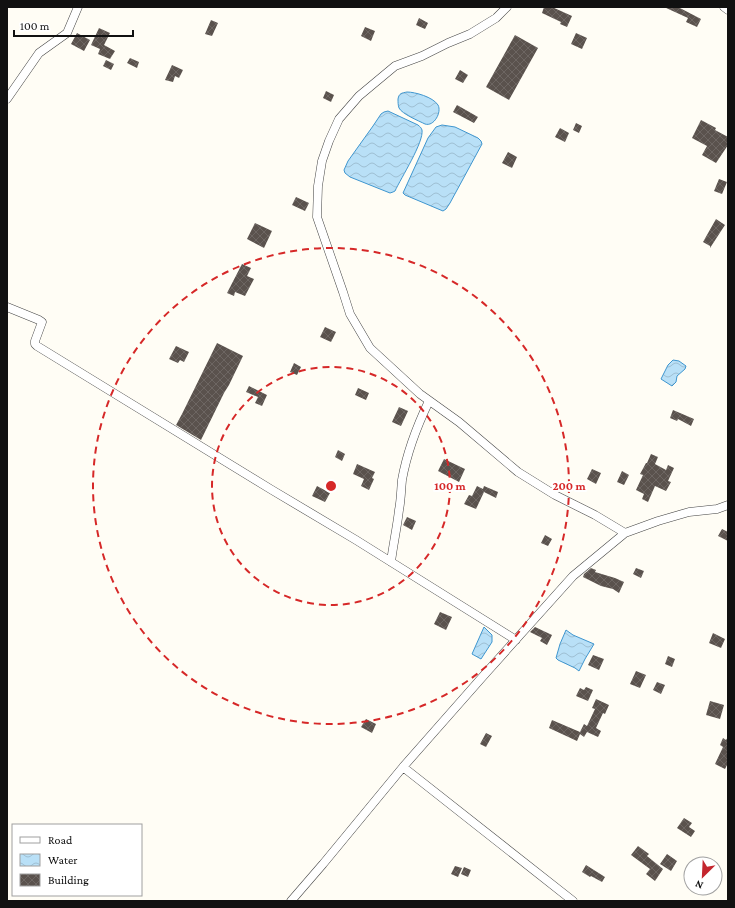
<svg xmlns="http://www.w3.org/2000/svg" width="735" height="908" viewBox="0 0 735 908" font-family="'Crimson Pro',serif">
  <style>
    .water { fill: url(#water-waves); stroke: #3f96cf }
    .building { fill: url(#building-cross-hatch) }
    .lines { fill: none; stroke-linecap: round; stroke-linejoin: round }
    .minor-casing { stroke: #444; stroke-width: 9 }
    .minor { stroke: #fff; stroke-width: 8 }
    .ring { fill: none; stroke: #d62828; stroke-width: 2; stroke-dasharray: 7 5 }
    .centre { fill: #d62828; stroke: #fff; stroke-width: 2 }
    .ring-label { font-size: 12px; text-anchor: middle; font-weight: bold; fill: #d62828; stroke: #fff; stroke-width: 4; stroke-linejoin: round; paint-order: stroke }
  </style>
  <defs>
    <pattern id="water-waves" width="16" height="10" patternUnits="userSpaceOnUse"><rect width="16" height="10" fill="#b9e0f7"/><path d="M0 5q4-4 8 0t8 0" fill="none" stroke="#9ebfd3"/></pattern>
    <pattern id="building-cross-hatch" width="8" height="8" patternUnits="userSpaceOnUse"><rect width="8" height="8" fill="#5a524d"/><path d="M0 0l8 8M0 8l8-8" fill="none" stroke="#6d6662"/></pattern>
  </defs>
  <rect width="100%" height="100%" fill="#fffdf5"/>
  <!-- water -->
  <path class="water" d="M407 92C415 92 433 97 438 105 442 112 434 127 425 124 419 121 402 114 399 108 398 105 398 102 398 99 399 93 402 93 407 92Z
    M388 111 418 125C420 127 421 127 422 130 424 142 401 178 395 191L393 192 390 193 350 177 345 173 344 170 348 161 373 126 381 114 384 112Z
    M442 125 455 127 478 138 481 141 482 144 450 203 446 209 443 211 405 195 403 193 428 138 436 127Z
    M673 360 679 361 686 366 685 369 677 376 676 382 672 386 661 379 668 365Z
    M484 627 492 635V642L481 659 472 654Z
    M566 630 573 635 594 644 585 659 579 671 575 668 558 660 556 658 560 644Z"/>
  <!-- building -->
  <path class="building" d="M544 7H552L572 16 567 27 560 24 561 22 542 13Z
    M664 7H678L701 19 697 27 686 22 688 18Z
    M419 18 428 23 425 29 416 25Z
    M211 20 218 23 212 36 205 34Z
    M365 27 375 31 371 41 361 36Z
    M99 28 110 33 104 45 115 51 110 59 98 54 100 49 91 45Z
    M77 33 90 40 84 51 71 44Z
    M576 33 587 38 582 49 571 44Z
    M515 35 538 48 509 100 486 87Z
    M130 58 139 62 137 68 127 63Z
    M106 60 114 64 111 70 103 66Z
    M172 65 183 70 179 78 175 76 173 82 165 80Z
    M460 70 468 75 463 83 455 79Z
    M326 91 334 95 331 102 323 98Z
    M457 105 478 117 474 123 453 112Z
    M701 120 716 128 715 130 728 137V145L716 163 702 155 707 146 692 138Z
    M576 123 582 126 579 133 573 130Z
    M560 128 569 133 565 142 555 137Z
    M508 152 517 157 512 168 502 163Z
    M719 179 727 182 722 194 714 191Z
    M296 197 309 203 305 211 292 205Z
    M716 219 725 225 710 248V246L703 242Z
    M255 223 272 231 264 248 247 239Z
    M242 264 251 268 247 276 254 279 245 296 235 292 234 296 227 293Z
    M325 327 336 332 331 342 320 337Z
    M217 343 243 356 229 385 224 393 201 440 176 425 182 414Z
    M176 346 189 352 184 362 180 360 178 363 169 359Z
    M294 363 301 367 297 375 290 372Z
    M249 386 267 395 262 406 255 403 258 397 246 392Z
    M358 388 369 393 366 400 355 395Z
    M399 407 408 411 401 426 392 422Z
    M673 410 694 419 691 426 678 419 677 421 670 418Z
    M338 450 345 454 342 461 335 457Z
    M651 454 658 457 655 464 666 470 668 465 674 468 668 481 671 482 666 491 655 486 648 502 642 499 644 494 636 490 643 475 640 474 646 463H647Z
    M444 459 465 469 459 482 438 471Z
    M357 464 375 472 372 478 374 479 369 490 361 486 364 479 353 474Z
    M592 469 601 473 596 484 587 479Z
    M622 471 629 475 624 485 617 482Z
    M317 486 330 493 325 502 312 496Z
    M477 486 483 489 484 486 498 492 496 498 484 492 476 509 464 504 469 495 472 496Z
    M407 517 416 521 412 530 403 525Z
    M722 529 728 532V541L718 536Z
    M545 535 552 539 548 546 541 543Z
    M591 568 596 570 595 572 615 578 624 582 619 593 613 589 601 586 583 577 584 574Z
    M636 568 644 571 641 578 633 574Z
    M440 612 452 617 446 630 434 624Z
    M535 627 552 635 547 645 540 641 542 638 530 632Z
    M713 633 725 639 721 648 709 643Z
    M593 655 604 659 599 670 588 665Z
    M668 656 675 659 672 667 665 664Z
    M636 671 646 675 640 688 630 684Z
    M657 682 665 685 661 694 653 690Z
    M586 687 593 690 588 701 576 696 580 688 584 690Z
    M596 699 609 705 605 714 603 713 596 728 601 731 598 737 587 732 584 737 580 734 577 741 549 728 552 720 580 732 584 724 587 726 595 709 592 708Z
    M710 701 724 705 720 719 706 715Z
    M366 719 376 724 372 733 361 727Z
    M486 733 492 736 486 747 480 744Z
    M728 737V763L725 769 715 764 723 747 720 745 723 738 726 740Z
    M684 818 692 823 689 827 695 831 691 837 677 828Z
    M638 846 649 854 647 856 663 869 655 881 646 874 650 869 631 855Z
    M667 854 677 861 671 871 660 864Z
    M586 865 605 877 602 882 591 876 590 877 582 872Z
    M455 866 462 868 458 877 451 874Z
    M464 867 471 870 468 877 461 874Z"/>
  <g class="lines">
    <!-- minor casing -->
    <g class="minor-casing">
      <path id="minor" d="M507 7 496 18 470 34 448 43 422 56 395 66 359 96 339 119 329 141 322 161 318 186 317 217 343 292 350 314 370 348 420 394 459 422 518 472 555 495 595 515 625 533
        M724 7 728 10
        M7 99 39 53 67 33 78 7
        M7 307 39 320 42 322 35 341V344L37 346 272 490 356 540 516 640
        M391 562C393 545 397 528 399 510 401 500 401 490 402 480 407 452 417 426 429 401
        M403 767 573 901
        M291 901 323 864 403 767 485 674 573 576 625 533 658 521 689 512 717 509 728 505"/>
    </g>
    <!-- minor -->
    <use href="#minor" class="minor"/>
  </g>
  <!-- distance rings -->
  <g class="ring">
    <circle cx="331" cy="486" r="119"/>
    <circle cx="331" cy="486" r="238"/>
  </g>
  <circle cx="331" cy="486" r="6" class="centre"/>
  <g class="ring-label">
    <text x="450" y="490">100 m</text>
    <text x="569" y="490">200 m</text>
  </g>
  <!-- border -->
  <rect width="735" height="908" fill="none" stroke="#111111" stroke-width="16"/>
  <!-- legend -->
  <rect x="12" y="824" width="130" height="72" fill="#ffffff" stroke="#a0a0a0"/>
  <rect x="20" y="837" width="20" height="6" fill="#ffffff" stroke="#a0a0a0"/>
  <text x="48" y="844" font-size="12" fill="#111111">Road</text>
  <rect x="20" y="854" width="20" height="12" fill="url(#water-waves)" stroke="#a0a0a0"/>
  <text x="48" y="864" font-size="12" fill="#111111">Water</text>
  <rect x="20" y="874" width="20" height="12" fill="url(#building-cross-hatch)" stroke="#a0a0a0"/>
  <text x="48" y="884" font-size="12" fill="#111111">Building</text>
  <!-- north arrow -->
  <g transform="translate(703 876) rotate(204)"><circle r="19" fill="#ffffff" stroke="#a0a0a0"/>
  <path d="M0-3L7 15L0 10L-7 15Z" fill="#c4262e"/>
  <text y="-6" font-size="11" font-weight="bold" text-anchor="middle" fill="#111111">N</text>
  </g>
  <!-- scale -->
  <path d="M14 30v6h119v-6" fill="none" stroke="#111111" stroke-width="2"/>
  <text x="20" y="30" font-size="12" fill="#111111" stroke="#ffffff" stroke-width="3" paint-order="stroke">100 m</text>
</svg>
